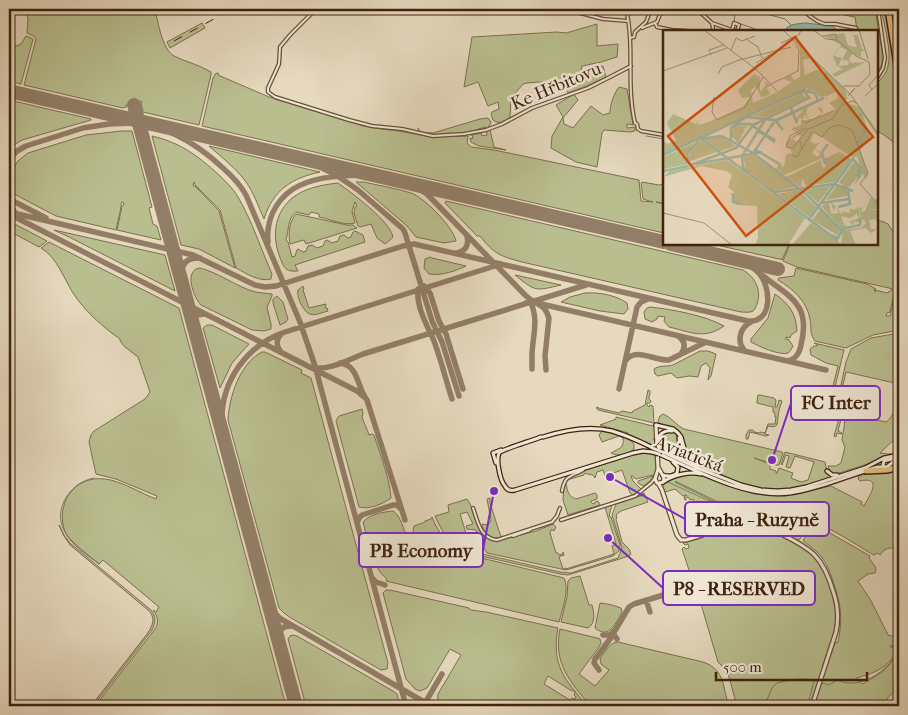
<svg xmlns="http://www.w3.org/2000/svg" width="908" height="715" viewBox="0 0 908 715" font-family="'IM FELL French Canon',serif">
  <style>
    .green { fill: #b9be8f; stroke: #7c704e; fill-rule: evenodd }
    .water { fill: #97bbab; stroke: #737e6c }
    .lines { fill: none; stroke-linecap: round; stroke-linejoin: round }
    .stream { stroke: #737e6c; stroke-width: 1 }
    .taxiway { stroke: #927e66; stroke-width: 5.5 }
    .runway { stroke: #927e66; stroke-width: 14 }
    .minor-casing { stroke: #685039; stroke-width: 4.5 }
    .tertiary-casing { stroke: #685039; stroke-width: 5.5 }
    .secondary-casing { stroke: #3e230d; stroke-width: 5.5 }
    .trunk-casing { stroke: #3e230d; stroke-width: 8 }
    .motorway-casing { stroke: #3e230d; stroke-width: 8 }
    .minor { stroke: #efe6d5; stroke-width: 2 }
    .tertiary { stroke: #efe6d5; stroke-width: 3 }
    .secondary { stroke: #efe6d5; stroke-width: 3 }
    .trunk { stroke: #e3bc7f; stroke-width: 5 }
    .motorway { stroke: #e3bc7f; stroke-width: 5 }
    .rail { stroke: #3e230d; stroke-width: 1; stroke-dasharray: 9 9; stroke-linecap: butt }
    .secondary-bridge-casing { stroke: #3e230d; stroke-width: 5.5; stroke-linecap: butt }
    .secondary-bridge { stroke: #efe6d5; stroke-width: 3 }
    .labels { text-anchor: middle; stroke-width: 5; stroke-linejoin: round; paint-order: stroke }
    .street-label { font-size: 18px; fill: #3e230d; stroke: #efe6d5 }
    .inset-river { fill: none; stroke: #97bbab; stroke-width: 2.5 }
    .inset-road { fill: none; stroke: #a39077; stroke-width: 1 }
    .view { fill: #ce510c; fill-opacity: 0.15; stroke: #ce510c; stroke-width: 2.5 }
    .inset-edge { fill: none; stroke: #3e230d; stroke-width: 2.5 }
    .leader { fill: none; stroke: #7b2cbf; stroke-width: 2 }
    .callout-dot { fill: #7b2cbf; stroke: #efe6d5; stroke-width: 2 }
    .callout { fill: #efe6d5; stroke: #7b2cbf; stroke-width: 2 }
    .callout-label { font-size: 19px; text-anchor: middle; font-weight: bold; fill: #3e230d }
  </style>
  <rect width="100%" height="100%" fill="#e6d9be"/>
  <filter id="stains"><feTurbulence type="fractalNoise" baseFrequency=".004" numOctaves="4"/><feColorMatrix values="0 0 0 0 .2 0 0 0 0 .09 0 0 0 0 .02 0 0 0 .5 -.17"/></filter>
  <radialGradient id="worn" r=".72"><stop offset=".6" stop-color="#630" stop-opacity="0"/><stop offset="1" stop-color="#630" stop-opacity=".3"/></radialGradient>
  <!-- green -->
  <path class="green" d="M25 9H155C158 22 162 49 174 56 186 62 200 65 211 72V75L199 125 143 112 141 103H142L141 101 126 105V107L123 108 24 85 36 39 34 36 27 33 28 19Z
    M844 9H875L882 51V64L877 74V31L857 30 855 17 844 15Z
    M881 9H886L899 92V145C891 142 885 134 877 131V83C882 78 887 73 888 66 892 53 884 23 881 9Z
    M202 23 205 28 170 48 167 42Z
    M597 24V46L618 44 617 57 601 62 582 66 580 74 577 78C587 69 588 67 603 66L606 77 587 86 568 93 566 82H573L576 79 573 81 565 80V84L538 82 527 83 523 84 511 98 510 117C504 121 499 125 493 120L491 114 492 112 499 109 498 102 488 106 478 82 464 87 472 37 557 32 566 33Z
    M27 36 33 39 21 84 9 81V46C17 47 22 45 25 37Z
    M216 73 219 74 218 75 269 97 364 126 382 129 399 131 432 137 468 136 467 143 471 147 494 150 639 180 641 201 653 202 643 199 641 183 642 182 659 185 664 184V203L656 202 664 204V233L202 126 213 78Z
    M619 87 627 89 633 125 627 124V128L635 127V131L630 132 604 130 602 133 597 167 576 162 551 148 552 136 563 117 556 105 574 94 578 100 563 118 564 124 573 128 591 106 603 115 610 113C610 105 614 93 619 87Z
    M9 100 91 119V120L22 140 9 148Z
    M488 118 491 122 489 127 487 128 486 127 478 129V130C458 134 439 137 420 132L418 128 420 132 433 133 480 119Z
    M490 130 494 147 506 150 479 146 471 142 470 138 472 139 473 136 471 135 481 133 482 136 487 135V131Z
    M121 131H132L152 207 149 208 153 224 157 226 161 240 117 230 122 206 124 205 123 202 121 203V207L116 230 56 216 16 195 10 187V180L11 172 18 161 28 153 86 135Z
    M152 136C179 142 197 155 218 174 225 181 233 188 238 197 252 221 261 249 272 274L271 279C259 282 247 274 236 268L220 210 196 186 194 182 193 186H195L219 211 235 268 199 249 181 245Z
    M209 146 320 172C292 178 273 190 264 219 258 206 254 193 246 182 236 168 221 157 209 146Z
    M356 182H364C380 186 396 188 411 193 424 197 453 227 456 241L444 243 416 237 407 226Z
    M338 183C352 193 390 221 393 237L389 241 385 244 377 238 371 224 360 227 358 226 354 213 355 207 357 206 355 202 352 211 355 223C344 226 330 219 319 217V214L311 212 309 215 296 212C287 219 289 231 286 240L288 242 292 257 295 256 297 250 298 249 303 252 306 251 308 246 312 245 317 248 323 246 325 241 327 240 332 243 338 241 340 236 344 235 348 238 351 237 353 232 355 231 363 235 365 242 295 265 298 271C287 272 284 269 281 260 272 239 273 215 291 199 304 188 321 185 338 183Z
    M446 201 743 270C755 277 762 290 757 304 756 306 755 310 753 311 750 313 745 312 741 312L522 262C500 256 494 254 480 236H477L445 203Z
    M296 214 347 225H353L357 228 306 244 304 240 290 244C288 234 289 222 296 214Z
    M877 220 884 222 888 224 899 241V295L893 289 797 267 783 261 790 244H877Z
    M9 221 47 241 39 247 9 231Z
    M54 230 165 255 175 291 71 238Z
    M49 242 179 308 286 706H95L155 629C159 623 158 616 153 610L156 612 159 607 103 560 99 564C90 557 70 544 65 532 55 504 74 475 105 479 122 481 140 493 156 499L157 496 116 479 96 474 89 442 91 435 94 431 145 399 150 392 138 357 125 347 120 341V339C104 328 86 312 75 296 64 280 58 258 41 248Z
    M712 244H789L782 260 780 259V258L779 259Z
    M430 257 432 258 466 266C455 271 442 276 429 274L424 268 425 259Z
    M200 268C219 273 234 285 252 291 258 293 265 293 272 294V296L267 307 271 324V329L264 331 252 330 201 305C194 298 183 270 200 268Z
    M796 268 867 284 876 289H874L875 292V290L887 293 891 290H893L894 293 890 312 887 313 886 316H890L895 295 899 296V330L873 335 846 348 815 341C809 332 812 329 810 319 807 301 792 288 778 280L779 278 794 276Z
    M515 275 561 285C535 291 536 292 515 275Z
    M303 286 304 289 303 290 309 308 326 304 325 307 327 308 328 311C314 315 309 319 301 304 299 300 297 295 298 290Z
    M585 293C598 292 616 295 627 303L628 309 624 314 600 311 561 302 570 297Z
    M775 294C789 304 796 313 797 331L791 335 790 338 786 337V339L789 340 793 346C791 349 791 351 788 353 780 356 758 346 751 342V339L768 318Z
    M277 296 283 302 288 319 286 322 280 325 273 303V299Z
    M650 307C671 309 707 316 724 326 704 340 691 332 669 327L664 321 665 317 658 316 657 319 652 322 645 319 644 312 647 308Z
    M207 325H212L249 344 232 363 220 388 203 328Z
    M899 333V384L846 372 839 402 837 403 846 362 851 349 871 338Z
    M814 343 844 350 830 407 828 406 838 366 826 363 811 355 810 349 814 346H817L818 345Z
    M700 351H708L716 354 711 376 708 380 710 368 706 363 701 366 698 377 689 376 677 378 671 373 658 376 655 374 654 369C660 365 666 367 673 365Z
    M262 352H265L302 370 301 373 311 378 388 663 387 669 381 670 291 618 284 613 279 608 228 420C229 397 240 363 262 352Z
    M648 390 650 391V395L649 396V399L651 401 650 403H647V405L649 407 650 405 653 406 654 423 598 410 596 408 598 407V408L619 413 622 411 632 413 633 411 645 405Z
    M758 395H760L774 398 776 400 775 407H777L779 400 782 401 779 410 777 425 774 427 768 426 765 434 769 435 766 436 750 432 748 439H746V435L749 430H753L754 432 759 433 761 432 765 433 768 424H775L776 417H775V413L773 412V407L757 403V401Z
    M899 397V435L880 453 888 454 899 453V454L836 474 830 472 828 466H836L841 463 845 447 842 440 846 414 841 413 842 415 838 431 842 433V434L837 433 836 437 834 436 840 415 834 413 832 411 841 407 840 411 854 414 855 412 858 415 860 414 864 417 886 422C894 417 896 405 899 397Z
    M362 409 363 414 362 417C364 424 367 428 369 435L372 434 374 435C380 454 390 479 391 498 383 504 369 510 359 507L336 421 339 416Z
    M663 414C671 417 676 425 684 429L782 452 783 453 779 465H776L754 458 770 464V469L776 471V473H777L779 468 793 473 791 478 801 482 808 480 814 462 795 456 790 468 786 467 789 456 786 455 782 465 781 464 785 452 825 462 827 472 834 476 807 485 784 490 760 489 743 484 695 463 687 454 679 433 659 423 658 421 660 416Z
    M616 417 653 426 655 428V439H653L655 440V447L628 434V433L600 425 616 419Z
    M603 431C613 434 628 436 634 444V449C628 454 618 457 611 453 618 449 625 448 623 438L619 436 602 442 599 435 601 432Z
    M669 432 675 433 678 439 677 447C670 453 667 452 659 448 659 438 659 435 669 432Z
    M639 453H647L655 455C657 470 657 478 643 486L638 483V481L653 476V475L636 479 634 478 633 476H631L633 481 641 489 638 492 633 495 630 493 622 470 605 476 603 470 597 472 595 478 593 475 587 474 586 473 584 474V475L567 480 574 474Z
    M899 468V551H895L894 548C887 548 884 549 880 555L878 553 874 555C862 549 824 522 814 525 808 527 804 534 800 539L796 540 677 482H675L743 516V519L741 521 704 533 693 499 690 500 688 497 686 498V500H685L684 497 687 495 683 496 675 489 665 492 663 487 664 483 668 480 684 475 691 474 699 475 726 485 754 494 779 496 800 493 831 486 862 502 861 504 864 506C870 495 883 476 860 481L858 479 859 476 871 471Z
    M566 484C568 492 568 496 576 499L595 493 597 495V499L591 501V502L593 504 595 503V502L598 501 600 505 568 515 563 500 564 485Z
    M640 493H643L645 494 636 497 645 495 648 502 621 511 616 515 617 518 616 519 622 542 629 549 631 554 629 556 568 575 560 574C541 570 522 565 503 561 487 557 468 555 454 545 445 537 440 527 435 516L449 512 448 505 467 499C478 514 474 541 501 540L536 531 553 524 556 527 554 531 553 530H551L550 533 556 553H558L559 555 563 554V552L564 556 563 555 559 557 563 569 566 568V569L614 554 612 546 616 544 605 507 612 505 609 516 611 517 620 545 619 551 613 556 566 570 487 553C482 547 478 538 476 530L467 529 466 526 473 524 467 512 460 514 470 546 478 553 560 572 571 573 618 558 622 548 612 515 616 504 636 497H635Z
    M490 498V503L500 534 502 537C491 540 484 535 482 524L488 525 491 520 487 499Z
    M393 511C401 516 404 530 407 539L412 537 414 526 425 522V521L431 519 432 517C439 534 448 546 465 554L564 578C570 588 562 611 559 622L386 581 387 579C371 567 368 540 363 522 370 514 383 512 393 511Z
    M751 521 755 522C775 532 799 540 815 556 824 565 828 579 831 590 836 606 838 616 835 632L810 706H737L729 677 725 669 718 662 701 604 697 605 695 599 692 600 687 585 692 583V579L682 549 684 547 686 549 689 548 688 544 685 545 683 543C692 540 700 540 708 534Z
    M59 525 64 535 70 543 151 610C156 617 156 622 152 630L93 706H91L147 634C153 625 156 618 148 610L70 545 64 536Z
    M815 528 823 529 870 556 869 558 876 568 875 573 868 574 858 581 870 599 888 635 896 637V646H890L891 647 896 648C893 667 872 674 856 678L862 684C882 673 890 669 899 647 899 655 897 662 897 671 897 677 900 684 896 690 891 697 885 695 888 706H813L835 643 838 642C843 617 841 607 834 584 827 562 822 554 803 541L807 533Z
    M580 576 589 605H592C594 612 596 623 588 628L561 622 567 597 568 581 571 578Z
    M386 590H390L469 608 471 610 486 612 558 628C551 666 565 679 587 706H444C439 704 437 700 438 694L461 655 450 649 427 688 420 691 415 689 406 679 383 593ZM548 676 572 691 574 690 575 692 574 695 576 697 575 699 572 698 570 700 544 684Z
    M600 603C608 604 613 605 621 608L622 612C616 623 609 640 595 628Z
    M560 629 597 638 600 639 601 643 599 647 579 674 595 686 609 670 601 664 600 658C605 652 610 642 618 642L703 662C726 670 722 687 729 706H590C570 681 553 664 560 629Z
    M293 635 297 636 393 691 397 694 400 706H306L288 639 290 636Z"/>
  <!-- water -->
  <path class="water" d="M805 23 833 26 838 31H784C789 24 796 24 805 23Z"/>
  <g class="lines">
    <!-- stream -->
    <path class="stream" d="M729 9 731 12 735 16 734 21V22L747 26 760 31
      M748 9 785 19 791 25
      M777 31H780
      M873 31 877 29
      M877 57V61
      M877 83 878 77
      M646 136 664 139
      M94 478C69 482 50 513 67 535 73 544 90 556 99 564
      M663 484 668 482 707 500
      M708 500 740 516 742 519
      M749 522 757 524 780 535
      M826 576 834 599 836 615
      M823 665 835 628 836 617
      M822 683 829 685 837 680C840 681 844 683 848 683 864 685 884 672 893 659 897 653 898 646 899 640
      M767 700 772 688 777 683C790 680 802 677 816 681
      M809 700 814 681"/>
    <!-- taxiway -->
    <path class="taxiway" d="M122 117C164 127 191 138 223 168 232 176 240 184 246 195L300 322 315 366 406 706
      M170 128 182 131
      M270 151 303 160 320 167 336 175 358 190 403 229 405 233 432 321 442 342 459 396
      M9 160 17 151 26 146 83 128 109 124 134 123
      M9 198 15 202 46 218
      M9 204 17 215
      M9 212 193 255 255 285 265 287 276 286 403 246 414 244 748 321C774 323 771 285 758 272 747 262 735 259 722 256
      M11 215 357 391 364 397
      M268 242C266 221 275 201 293 189 325 169 397 171 427 194L526 296C536 305 546 304 549 319
      M457 253C466 251 469 245 467 236
      M763 276C791 298 811 304 801 345 799 354 796 359 787 361
      M424 286 430 293 439 321 446 334 463 389
      M418 289C416 307 427 325 434 341 441 360 446 380 452 399
      M530 301C539 318 533 336 532 353 532 358 532 364 532 369
      M526 303 530 302 537 303 826 370
      M190 305C187 300 186 295 184 290 180 275 178 257 200 258
      M678 336C685 341 686 347 681 354
      M198 343 193 321 197 315 204 314
      M745 351C736 342 740 327 751 322
      M281 352C276 346 276 339 281 334
      M626 360C636 347 655 361 669 360L704 343
      M340 363C359 365 357 388 367 400L405 520
      M313 368C330 370 348 360 363 354L586 285
      M546 370 545 356 549 318
      M619 389 637 307 641 302 648 299
      M230 459C227 447 223 434 222 421 221 381 247 345 285 332L498 265
      M357 523 359 518 362 515 393 505H397L400 508
      M372 578 376 582 385 585
      M263 582C267 597 269 610 281 619L431 706
      M646 600 650 612
      M603 635H610L614 631V635L617 639
      M282 654C280 644 274 635 284 627L291 626
      M599 670 594 663 595 659 610 639 629 607 634 604 683 589
      M425 703 442 674"/>
    <!-- runway -->
    <path class="runway" d="M9 91 664 242
      M134 105 296 706
      M671 244 778 269"/>
    <!-- minor casing -->
    <g class="minor-casing">
      <path id="minor" d="M316 9 290 35 280 47 279 64 268 88V92L275 97 349 120 372 126 402 129 433 136 464 134 486 130 502 124 532 108 588 88 610 77 631 66
        M565 9 603 19 628 21
        M626 9C635 46 626 85 635 123L637 124 638 129 641 131 664 135
        M800 9 817 21 825 24H835L856 28
        M661 13 681 10 689 11 701 13 712 23 713 28
        M655 23 657 27 672 30 687 31
        M712 23 732 30 734 23 739 25 737 31 732 30
        M642 28 657 22 662 9
        M630 38 634 37 635 32 646 22 651 9
        M877 78 883 68 885 58 878 9
        M562 491C565 475 570 477 583 470
        M473 508C478 522 480 538 497 540L552 522 557 516 560 508
        M561 520 635 496 651 483 655 478
        M513 536 530 530"/>
    </g>
    <!-- tertiary casing -->
    <g class="tertiary-casing">
      <path id="tertiary" d="M656 425 658 469 655 479 657 483H660L663 482 664 478 658 467
        M658 483 662 490 677 535 681 540H686L747 521 754 520C763 524 772 529 781 534 812 549 823 557 833 591 838 605 839 618 836 632L812 706"/>
    </g>
    <!-- secondary casing -->
    <g class="secondary-casing">
      <path id="secondary" d="M656 425 673 429 678 433 681 437 686 455 697 467
        M541 437C534 440 504 449 500 452 495 457 500 481 505 486 507 490 511 491 515 490L633 453 643 451 652 452
        M543 437C565 430 589 425 612 431 625 435 639 441 651 447
        M657 443C658 434 664 430 672 431
        M663 452 695 467 741 485 761 490 777 491 791 490 806 487 865 468 884 458 899 455
        M666 453C675 453 681 448 679 438
        M659 454C698 471 748 499 790 493 820 489 849 475 878 467H887L893 462 899 459
        M496 463 493 453 501 450
        M885 467 883 465 884 461 899 457
        M827 471 832 475H837
        M663 475C668 477 674 476 677 473L678 467 673 462
        M663 482C673 475 690 471 701 474"/>
    </g>
    <!-- trunk casing -->
    <g class="trunk-casing">
      <path id="trunk" d="M866 471 887 470 899 467"/>
    </g>
    <!-- motorway casing -->
    <g class="motorway-casing">
      <path id="motorway" d="M888 9 899 77"/>
    </g>
    <!-- minor -->
    <use href="#minor" class="minor"/>
    <!-- tertiary -->
    <use href="#tertiary" class="tertiary"/>
    <!-- secondary -->
    <use href="#secondary" class="secondary"/>
    <!-- trunk -->
    <use href="#trunk" class="trunk"/>
    <!-- motorway -->
    <use href="#motorway" class="motorway"/>
    <!-- rail -->
    <path class="rail" d="M174 41 232 9"/>
    <!-- secondary-bridge casing -->
    <g class="secondary-bridge-casing">
      <path id="secondary-bridge" d="M651 447 663 452
        M652 452 659 454"/>
    </g>
    <!-- secondary-bridge -->
    <use href="#secondary-bridge" class="secondary-bridge"/>
  </g>
  <g class="labels">
    <!-- street labels -->
    <g class="street-label">
      <text transform="translate(556 86) rotate(-23)" y="6">Ke Hřbitovu</text>
      <text transform="translate(689 454) rotate(21)" y="6">Aviatická</text>
    </g>
  </g>
  <!-- overview -->
  <g transform="translate(663 30)">
    <rect width="215" height="215" fill="#e6d9be"/>
    <path d="M181 3 185 15 191 17H194L190 5H195L199 19 203 20 198 22V27L189 24 186 29 188 33 203 32 172 47 169 44 180 39 174 36 170 26 178 15 161 6ZM177 17 184 20 179 30 186 31 185 35 175 36 179 28 171 26ZM128 9 181 58 184 64 180 72 197 77 210 95 215 106V107L200 85 207 108 197 120 205 144 203 149 200 144 191 156 198 138 194 126 190 128 151 102 147 111 152 114 157 112 149 123 155 127 157 123 152 119 158 122 159 128 122 145 113 139 116 134 121 137 123 124 130 127 128 121H126L130 119 122 118 129 109 134 112 138 106 132 104 142 98 130 102 132 99 129 100V98L138 95V90H145L142 84 140 89 135 88 136 91 133 89 141 79 144 77 145 81 143 80 145 89H150L159 83 154 78 158 77 160 81V83L157 85V87L173 79 166 73 175 68 173 62 164 66 166 71 161 63 165 72 162 66 157 67 152 61 144 60 145 57 0 124V111L5 114 13 110 4 93 10 84 33 94 37 88 34 95 43 93 80 77 87 67 79 68 75 60 91 44 97 47V62L103 55 101 51 108 55 104 58 107 64 103 66 98 67 93 56 88 60 90 73 114 62 129 52 120 49 128 45 131 50 137 47V19ZM148 28 163 42 153 40 142 45 140 30ZM138 63 144 68 103 87 89 86ZM72 95 86 96 80 99 82 100 75 113 67 105ZM47 107H59L73 116 57 121 41 109ZM38 110 54 122 27 131 26 124ZM31 113 22 126 27 134 0 139V127ZM176 122 189 129 171 152 143 156 139 148 138 157 123 147 158 130 159 137H163L161 129ZM90 125 132 156V157L110 161 83 140 80 127ZM64 130 142 188 125 215H92L95 208 94 176 74 175 72 174 71 173V162L65 157 69 145 63 141 38 136 0 147 7 141ZM190 133H194L196 139 193 149 184 159 176 152ZM174 155 184 160V166L163 170ZM168 156 155 173 143 162 144 159ZM136 160 153 177 146 187 115 164ZM208 167 211 170 215 168V179H205L215 180V198L213 189 206 190 208 199H215L208 203 202 198 187 201 193 215H129L148 193 178 214 180 200 198 198 203 193 198 187 196 178 199 177 198 182 202 181ZM168 172 176 180 178 185 179 182 187 183V179L193 180 195 176 198 193 191 191 190 195 186 192 196 188 194 184 187 188 178 186 181 195 185 196 179 199 158 176 166 173 168 184 176 183 173 177 170 180ZM157 180 177 200 176 206 149 190Z" fill="#b9be8f" fill-rule="evenodd"/>
    <path class="inset-river" d="M143 61 152 63 155 70M128 78 134 93M112 91 161 68M73 94H87L112 111M95 100 112 110M95 101 112 112M35 106 175 211M35 109 59 106 90 123 142 163 179 201 175 208 167 205M68 110V98L83 87 112 90 120 100M195 112 202 102 196 89 198 83M93 120 118 135M91 122 111 92M0 125 143 59M26 132 24 124 36 110M33 134 99 122M162 134 159 122 165 114M28 135 73 118 90 95 146 68 142 62 134 63M0 141 26 136M87 145 80 137 79 126 102 90M105 159 112 162 171 154 190 161M70 163V172L80 174M158 173 186 169M175 177 187 174 185 161M147 188 190 129 197 137 195 147M179 199 197 195 198 188"/>
    <path class="inset-road" d="M41 0 94 40 114 61M120 0 188 65 215 104M150 0 163 9 174 10 193 26 206 32M196 0 205 29M160 6 172 4 174 9M83 9 95 17 99 28M118 13 136 5 138 0M68 20 73 8 79 11 92 6M48 25 46 20 61 15M93 33 108 24M0 41 64 18M55 44 59 37 76 30 128 17M108 54 135 41 136 20 133 16M180 56H196M195 57 207 44 206 32M209 60 206 55 215 45M185 66 192 58 188 63M202 66 215 54M51 67 49 82 54 90 82 77 100 47M180 75 189 71 194 73M142 93 170 81M150 102 159 107 167 97 177 95 189 100 205 143 197 154M128 108 123 116 129 119 145 99 169 89 184 67M129 108 144 98M123 115 127 106 141 98M139 119 149 102M125 124 134 127 139 118 137 111M215 131V150M197 154 215 174M0 183 41 193 69 215"/>
    <path class="view" d="M132 7 210 107 83 206 5 106Z"/>
    <rect width="215" height="215" class="inset-edge"/>
  </g>
  <!-- callouts -->
  <path class="leader" d="M772 460L791 403M610 477L685 519M494 491L483 550M608 538L663 588"/>
  <g class="callout-dot">
    <circle cx="772" cy="460" r="5"/>
    <circle cx="610" cy="477" r="5"/>
    <circle cx="494" cy="491" r="5"/>
    <circle cx="608" cy="538" r="5"/>
  </g>
  <g class="callout">
    <rect x="791" y="386" width="89" height="34" rx="5"/>
    <rect x="685" y="502" width="144" height="34" rx="5"/>
    <rect x="359" y="533" width="124" height="34" rx="5"/>
    <rect x="663" y="571" width="152" height="34" rx="5"/>
  </g>
  <g class="callout-label">
    <text x="836" y="409">FC Inter</text>
    <text x="757" y="526">Praha - Ruzyně</text>
    <text x="421" y="557">PB Economy</text>
    <text x="739" y="595">P8 - RESERVED</text>
  </g>
  <!-- margin -->
  <rect width="908" height="715" fill="none" stroke="#e6d9be" stroke-width="30"/>
  <rect x="10" y="10" width="888" height="695" fill="none" stroke="#3e230d" stroke-width="2.5"/>
  <rect x="15" y="15" width="878" height="685" fill="none" stroke="#3e230d"/>
  <!-- scale -->
  <path d="M716 672v8h151v-8" fill="none" stroke="#3e230d" stroke-width="2.5"/>
  <text x="723" y="672" font-size="15" fill="#3e230d" stroke="#efe6d5" stroke-width="4" paint-order="stroke">500 m</text>
  <rect width="100%" height="100%" filter="url(#stains)"/>
  <rect width="100%" height="100%" fill="url(#worn)"/>
</svg>
